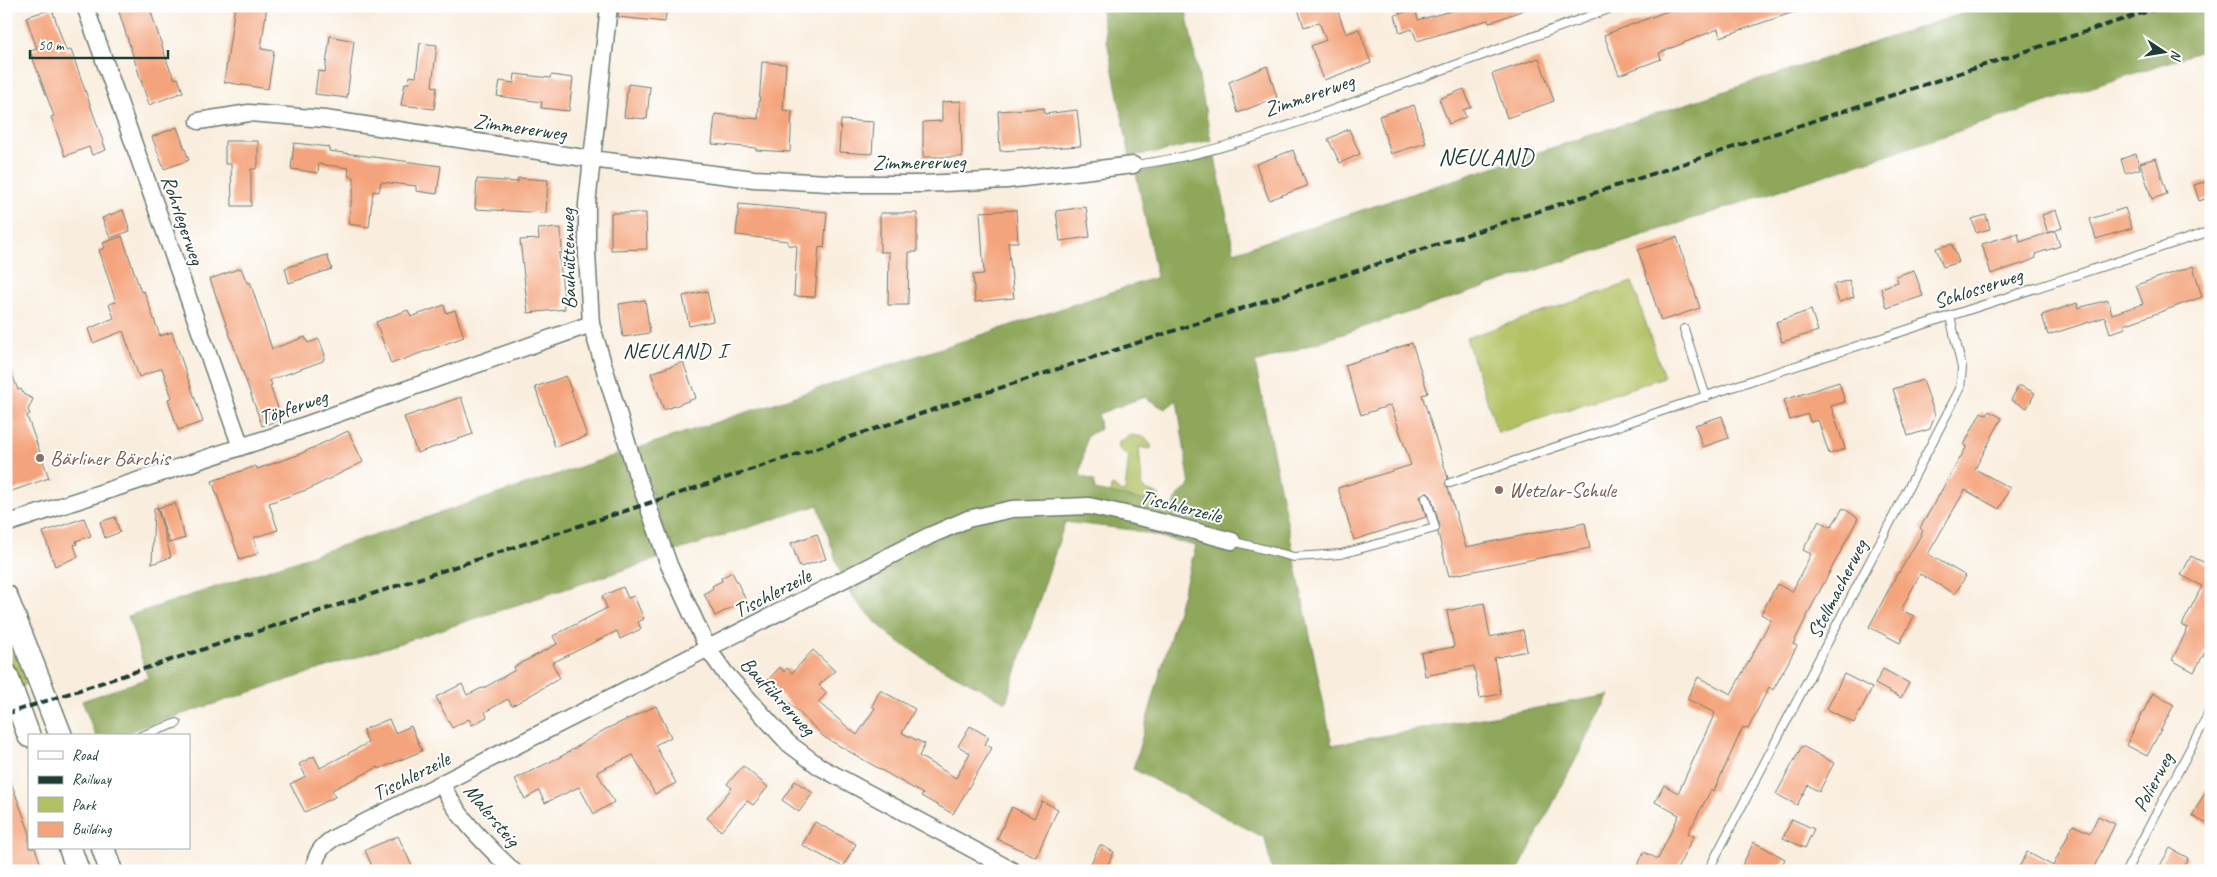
<svg xmlns="http://www.w3.org/2000/svg" width="2217" height="877" viewBox="0 0 2217 877" font-family="Caveat,sans-serif">
  <style>
    .green { fill: #b3c164; stroke: #697f4c }
    .forest { fill: #8ea75a; stroke: #567247; fill-rule: evenodd }
    .building { fill: #f4a47c }
    .lines { fill: none; stroke-linecap: round; stroke-linejoin: round }
    .service-casing { stroke: #6b7b70; stroke-width: 10 }
    .minor-casing { stroke: #6b7b70; stroke-width: 19 }
    .secondary-casing { stroke: #6b7b70; stroke-width: 25 }
    .service { stroke: #fff; stroke-width: 8 }
    .minor { stroke: #fff; stroke-width: 16 }
    .secondary { stroke: #fff; stroke-width: 22 }
    .rail { stroke: #1f3d34; stroke-width: 4; stroke-dasharray: 8 4; stroke-linecap: butt }
    .education-dot { fill: #8d6e63; stroke: #fff; stroke-width: 2 }
    .labels { text-anchor: middle; stroke-width: 4; stroke-linejoin: round; paint-order: stroke }
    .street-label { font-size: 21px; fill: #1f3d34; stroke: #fff }
    .education-label { font-size: 21px; fill: #785e54; stroke: #fff; text-anchor: start }
    .neighbourhood-label { font-size: 22px; letter-spacing: 1px; fill: #1f3d34; stroke: #fff }
    .quarter-label { font-size: 24px; letter-spacing: 1px; fill: #1f3d34; stroke: #fff }
  </style>
  <rect width="100%" height="100%" fill="#fff"/>
  <filter id="ink" filterUnits="userSpaceOnUse"><feTurbulence type="fractalNoise" baseFrequency=".02" numOctaves="2"/><feDisplacementMap in="SourceGraphic" scale="10" xChannelSelector="R" yChannelSelector="G"/><feConvolveMatrix kernelMatrix="1 2 1 2 8 2 1 2 1" color-interpolation-filters="sRGB"/></filter>
  <filter id="wash" filterUnits="userSpaceOnUse"><feTurbulence type="fractalNoise" baseFrequency=".0096" numOctaves="4" result="noise"/><feDisplacementMap in="SourceGraphic" scale="20" xChannelSelector="R" yChannelSelector="G"/><feGaussianBlur stdDeviation="1.12" result="paint"/><feColorMatrix in="noise" values="0 0 0 0 0 0 0 0 0 0 0 0 0 0 0 0 0 1.4 0 .05"/><feComposite in="paint" operator="in"/></filter>
  <g filter="url(#wash)">
    <rect width="100%" height="100%" fill="#f9eede"/>
    <!-- green -->
    <path class="green" d="M1632 282 1664 377 1498 433 1466 338Z
      M1130 435 1145 437 1152 447 1150 449 1139 447 1142 485 1145 490 1159 495 1158 505 1110 495 1111 487 1113 486 1121 492 1125 491 1129 455 1121 451 1118 447 1119 442Z
      M6 620 31 682 20 687 6 649Z"/>
    <!-- forest -->
    <path class="forest" d="M1100 6H1185L1211 140 1164 151 1130 156Z
      M1985 6H2211V48L1255 363 1332 745 1609 695 1518 871H1272L1265 838 1133 769 1196 546 1133 530 1065 522 1006 702 923 658 892 637 867 614 845 587 818 505 670 553 638 448 1157 277 1136 173 1215 157 1234 252ZM1144 397 1165 409 1177 400 1190 486 1177 496 1174 507 1095 490 1094 481 1080 475 1087 436 1100 429 1098 414Z
      M622 453 660 558 116 736H96L82 701 148 678 128 616Z"/>
    <g id="blocks">
      <!-- building -->
      <path class="building" d="M117 6H149L169 67 175 79 178 78 183 92 149 105Z
        M235 6H267L261 49 274 51 268 89 224 82Z
        M619 6H667L665 22 618 17Z
        M1297 6H1336L1346 34 1359 29 1371 63 1324 80 1311 46 1326 40 1319 22 1304 27Z
        M1458 6H1529V8L1489 23 1488 20 1417 41 1412 29 1400 33 1395 15 1415 9 1418 20 1451 11 1450 9Z
        M1681 6H1803V9L1720 37 1718 29 1659 53 1661 59 1619 75 1604 35Z
        M52 9 66 51 71 50 106 150 92 155 89 147 65 156 51 117 54 116 30 51 37 49 26 17Z
        M330 36 354 41 347 98 315 94 318 71 325 72Z
        M420 43 437 45 432 86 437 87 434 109 401 105 405 83H409L410 76 416 77Z
        M1539 58 1554 101 1507 118 1492 74Z
        M762 62 786 64 783 110 792 111 790 152 756 150V148L712 144 715 114 758 119Z
        M1267 66 1277 97 1238 113 1229 82Z
        M515 74 550 78 551 75 573 78 569 111 541 108 542 102 497 96 500 81 514 83Z
        M628 84 650 87 647 119 624 117Z
        M1464 89 1471 107 1463 110 1466 117 1449 124 1439 99Z
        M961 101 962 157H923V122L942 121V102Z
        M1414 105 1426 143 1391 154 1379 116Z
        M1044 108V114L1077 110 1081 146 1000 151 998 111Z
        M841 120 874 122 872 154 839 152Z
        M177 127 189 160 164 169 152 137Z
        M1349 129 1360 154 1340 163 1328 139Z
        M225 141H258V164L256 169H251V206H232L231 164H225Z
        M294 143 329 147V151L441 166 437 194 416 191V186L381 182 379 192 373 191 369 227 348 224 354 184V177L348 176 349 168 319 164 318 173 291 169Z
        M1293 150 1307 186 1269 200 1256 164Z
        M2136 154 2140 169 2125 173 2121 159Z
        M2156 158 2167 194 2152 199 2140 163Z
        M518 178 548 180 546 213 475 209 477 179 518 182Z
        M2211 180V197L2199 201 2194 185Z
        M739 204 827 212 824 248 819 247 815 297 794 296 797 246 788 245V241L736 235Z
        M1086 207 1090 237 1060 241 1056 211Z
        M2125 208 2132 228 2096 239 2090 219Z
        M123 210 130 231 110 238 102 218Z
        M1016 210 1018 242H1008L1014 298 975 302 973 275 984 274 980 212Z
        M2056 210 2062 228 2048 233 2055 231 2060 246 2035 254 2036 258 2027 262 1991 274 1982 244 2018 233 2020 242 2048 233 2042 215Z
        M611 213H646L647 249 611 250Z
        M880 213H917V252H909L908 305H888L889 252H880Z
        M1986 215 1990 229 1976 233 1972 219Z
        M561 228 562 253H559L565 309 528 313 520 240 539 239 538 229Z
        M122 236 141 292 144 291 160 336 172 332 203 422 178 430 168 399 172 398 162 368 139 377 123 331 93 343 88 329 114 318 109 304 116 302 99 250 105 248 103 243Z
        M1677 237 1700 308 1661 321 1638 250Z
        M1952 244 1959 262 1943 267 1936 248Z
        M327 255 332 269 289 283 285 268Z
        M2193 266 2202 297 2124 325 2126 328 2110 333 2105 317 2048 335 2042 315 2077 303 2078 308 2108 300 2112 314 2143 304 2136 285Z
        M241 268 247 283 250 282 272 349 305 337 308 343 319 339 325 355 323 361 270 380 272 385 270 386 282 419 262 426 210 279Z
        M1914 270 1923 296 1887 308 1881 288 1898 282 1896 276Z
        M1849 280 1854 297 1839 302 1833 285Z
        M707 291 713 321 689 326 683 296Z
        M645 300 650 333 623 337 619 304Z
        M444 305 446 313 455 310 464 337 391 364 376 322 408 310 411 317Z
        M1811 310 1818 331 1782 342 1776 322Z
        M1412 343 1428 393 1422 395 1448 478 1445 484 1448 488 1466 547 1585 523 1590 548 1449 576 1438 533 1440 526 1431 496 1427 492 1422 494 1420 497 1426 517 1354 540 1338 488 1411 465 1391 405 1361 415 1345 365Z
        M683 362 696 398 664 410 651 373Z
        M6 363H8L18 390 21 389 23 394 33 399 28 410 30 414 27 416 49 478 9 492 6 483Z
        M566 376 587 436 555 447 535 387Z
        M1923 380 1935 415 1930 429 1908 436 1893 389Z
        M1839 382 1845 402 1831 406 1845 449 1829 454 1818 420 1810 422 1808 414 1790 420 1784 400Z
        M2019 385 2035 393 2027 408 2011 400Z
        M461 397 473 434 417 453 404 417Z
        M1989 411 2002 418 1975 469 2010 488 1999 509 1965 490 1928 554 1966 576 1955 594 1920 574 1901 610 1914 616 1900 643 1869 627 1898 572 1899 573 1923 531 1920 528 1967 446 1964 445 1981 412 1987 415Z
        M1722 416 1729 438 1703 447 1695 425Z
        M348 431 363 462 309 489 269 503 278 530 253 538 259 553 240 560 212 481 256 466 257 469 298 455Z
        M175 503 185 538 169 543 158 508Z
        M157 507 171 557 152 564 154 508Z
        M1843 508 1858 518 1813 604 1793 644 1797 646 1773 690 1769 687 1748 729 1743 727 1714 791 1711 790 1688 833 1694 836 1677 869 1682 871H1645L1637 867 1644 852 1658 859 1679 815 1655 802 1664 785 1678 793 1715 713 1687 699 1698 677 1731 694 1771 620 1761 614 1777 584 1792 592 1811 554 1803 550 1819 521 1831 527Z
        M115 517 120 532 105 538 100 522Z
        M84 518 91 536 76 541 77 544 74 545 78 557 55 566 43 532Z
        M817 534 826 559 800 567 791 543Z
        M2191 556 2211 566V641L2194 672 2172 660 2188 628 2182 625 2202 586 2181 575Z
        M732 572 746 600 715 616 704 594 713 588 712 586 722 581 721 578Z
        M623 587 628 598 634 596 644 619 638 622 641 629 620 639 617 631 552 663 560 678 512 706 508 699 485 712 487 717 472 725 469 719 452 728 436 697 462 684 467 695 482 688V689L515 670 514 667 557 644 553 636 607 608 602 596Z
        M1484 603 1490 637 1523 630 1527 651 1494 658 1501 694 1480 698 1474 666 1425 676 1421 653 1454 647 1447 611Z
        M813 650 835 671 819 685 827 693 818 702 857 735 875 708 872 706 880 690 915 709 902 733 925 744 919 756 956 778 970 753 958 746 970 726 989 737 985 744 992 748 953 814 921 796 923 794 824 737 767 681 780 667 784 672 787 668 792 673Z
        M1883 669 1909 683 1901 698 1875 684Z
        M1844 674 1872 688 1854 723 1827 709Z
        M2153 693 2174 705 2147 756 2126 745Z
        M656 706 671 737 655 745 676 783 655 794 633 755 597 772 614 802 594 814 579 787 545 803 539 791 525 799 515 779 562 756 604 730Z
        M389 719 395 733 411 726 422 751 379 769 378 767 332 790 335 797 305 812 290 784 306 776 299 764 314 756 320 768 368 743 363 730Z
        M1802 746 1834 763 1819 792 1808 785 1797 805 1776 794Z
        M743 766 768 787 753 805 747 801 721 831 707 818 732 788 727 784Z
        M8 774 29 831V848H35L43 871H6V775Z
        M795 781 813 793 799 812 782 800Z
        M2211 781V826L2192 816Z
        M1042 801 1058 809 1036 857 997 839 1012 807 1034 818Z
        M2098 816 2115 824 2092 871H2017L2027 852 2053 866 2073 825 2090 833Z
        M1792 819 1814 829 1805 848 1783 838Z
        M815 822 856 844 843 867 802 845Z
        M398 836 412 866 402 871H374L365 850Z
        M1754 842 1785 859 1779 871H1739Z
        M1100 845 1114 852 1105 871H1087Z
        M2170 848 2188 858 2180 871H2157Z"/>
    </g>
  </g>
  <g filter="url(#ink)">
    <use href="#blocks" fill-opacity="0" stroke="#6b7b70" stroke-width="1"/>
    <g class="lines">
      <!-- service casing -->
      <g class="service-casing">
        <path id="service" d="M1133 165C1213 156 1290 125 1365 98 1449 67 1533 37 1617 6
          M1684 329 1706 397
          M1450 483 1756 379 2211 231
          M1232 541 1294 557 1341 554 1435 528 1426 498
          M141 736 177 723
          M1708 871 1960 389 1962 368 1950 316
          M2126 871 2211 709"/>
      </g>
      <!-- minor casing -->
      <g class="minor-casing">
        <path id="minor" d="M85 6 241 447
          M609 6 587 204V253L591 324 636 472 669 565 708 649 725 673 788 743 820 767 1013 871
          M199 121 249 113 325 119 591 159 754 179 846 184H922L1007 180 1133 165
          M6 524 277 435 591 324
          M442 784C457 818 487 845 513 871
          M314 871C315 855 321 846 334 838L929 536 968 519 1012 509 1089 506 1161 522 1232 541"/>
      </g>
      <!-- secondary casing -->
      <g class="secondary-casing">
        <path id="secondary" d="M6 596 61 736
          M6 674 29 736
          M70 848 78 871
          M103 848 111 871"/>
      </g>
      <!-- service -->
      <use href="#service" class="service"/>
      <!-- minor -->
      <use href="#minor" class="minor"/>
      <!-- secondary -->
      <use href="#secondary" class="secondary"/>
      <!-- rail -->
      <path class="rail" d="M6 714 2164 6"/>
    </g>
  </g>
  <!-- markers -->
  <g class="education-dot">
    <circle cx="40" cy="458" r="5"/>
    <circle cx="1499" cy="490" r="5"/>
  </g>
  <g class="labels">
    <!-- street labels -->
    <g class="street-label">
      <text transform="translate(1309 95) rotate(-19)" y="7">Zimmererweg</text>
      <text transform="translate(520 127) rotate(8)" y="7">Zimmererweg</text>
      <text transform="translate(919 162) rotate(-1)" y="7">Zimmererweg</text>
      <text transform="translate(183 220) rotate(71)" y="7">Rohrlegerweg</text>
      <text transform="translate(568 259) rotate(-91)" y="7">Bauhüttenweg</text>
      <text transform="translate(1978 288) rotate(-18)" y="7">Schlosserweg</text>
      <text transform="translate(293 407) rotate(-19)" y="7">Töpferweg</text>
      <text transform="translate(1181 506) rotate(14)" y="7">Tischlerzeile</text>
      <text transform="translate(1837 589) rotate(-63)" y="7">Stellmacherweg</text>
      <text transform="translate(772 593) rotate(-27)" y="7">Tischlerzeile</text>
      <text transform="translate(778 696) rotate(47)" y="7">Bauführerweg</text>
      <text transform="translate(411 776) rotate(-27)" y="7">Tischlerzeile</text>
      <text transform="translate(2153 782) rotate(-62)" y="7">Polierweg</text>
      <text transform="translate(492 815) rotate(50)" y="7">Malersteig</text>
    </g>
    <!-- education labels -->
    <g class="education-label">
      <text x="50" y="465">Bärliner Bärchis</text>
      <text x="1509" y="497">Wetzlar-Schule</text>
    </g>
    <!-- neighbourhood labels -->
    <g class="neighbourhood-label">
      <text x="675" y="358">NEULAND I</text>
    </g>
    <!-- quarter labels -->
    <g class="quarter-label">
      <text x="1486" y="165">NEULAND</text>
    </g>
  </g>
  <!-- margin -->
  <rect width="2217" height="877" fill="none" stroke="#fff" stroke-width="25"/>
  <!-- legend -->
  <rect x="28" y="734" width="162" height="115" fill="#ffffff" stroke="#a5b1ae"/>
  <rect x="38" y="751" width="25" height="8" fill="#ffffff" stroke="#a5b1ae"/>
  <text x="72" y="760" font-size="15" fill="#1f3d34">Road</text>
  <rect x="38" y="776" width="25" height="8" fill="#1f3d34" stroke="#a5b1ae"/>
  <text x="72" y="784" font-size="15" fill="#1f3d34">Railway</text>
  <rect x="38" y="797" width="25" height="15" fill="#b3c164" stroke="#a5b1ae"/>
  <text x="72" y="810" font-size="15" fill="#1f3d34">Park</text>
  <rect x="38" y="822" width="25" height="15" fill="#f4a47c" stroke="#a5b1ae"/>
  <text x="72" y="834" font-size="15" fill="#1f3d34">Building</text>
  <!-- north arrow -->
  <g transform="translate(2164 52) rotate(102)" stroke="#ffffff" stroke-width="4" paint-order="stroke">
  <path d="M0-4L9 19L0 12L-9 19Z" fill="#1f3d34"/>
  <text y="-8" font-size="14" font-weight="bold" text-anchor="middle" fill="#1f3d34">N</text>
  </g>
  <!-- scale -->
  <path d="M30 50v8h138v-8" fill="none" stroke="#1f3d34" stroke-width="2.5"/>
  <text x="38" y="50" font-size="15" fill="#1f3d34" stroke="#ffffff" stroke-width="4" paint-order="stroke">50 m</text>
</svg>
